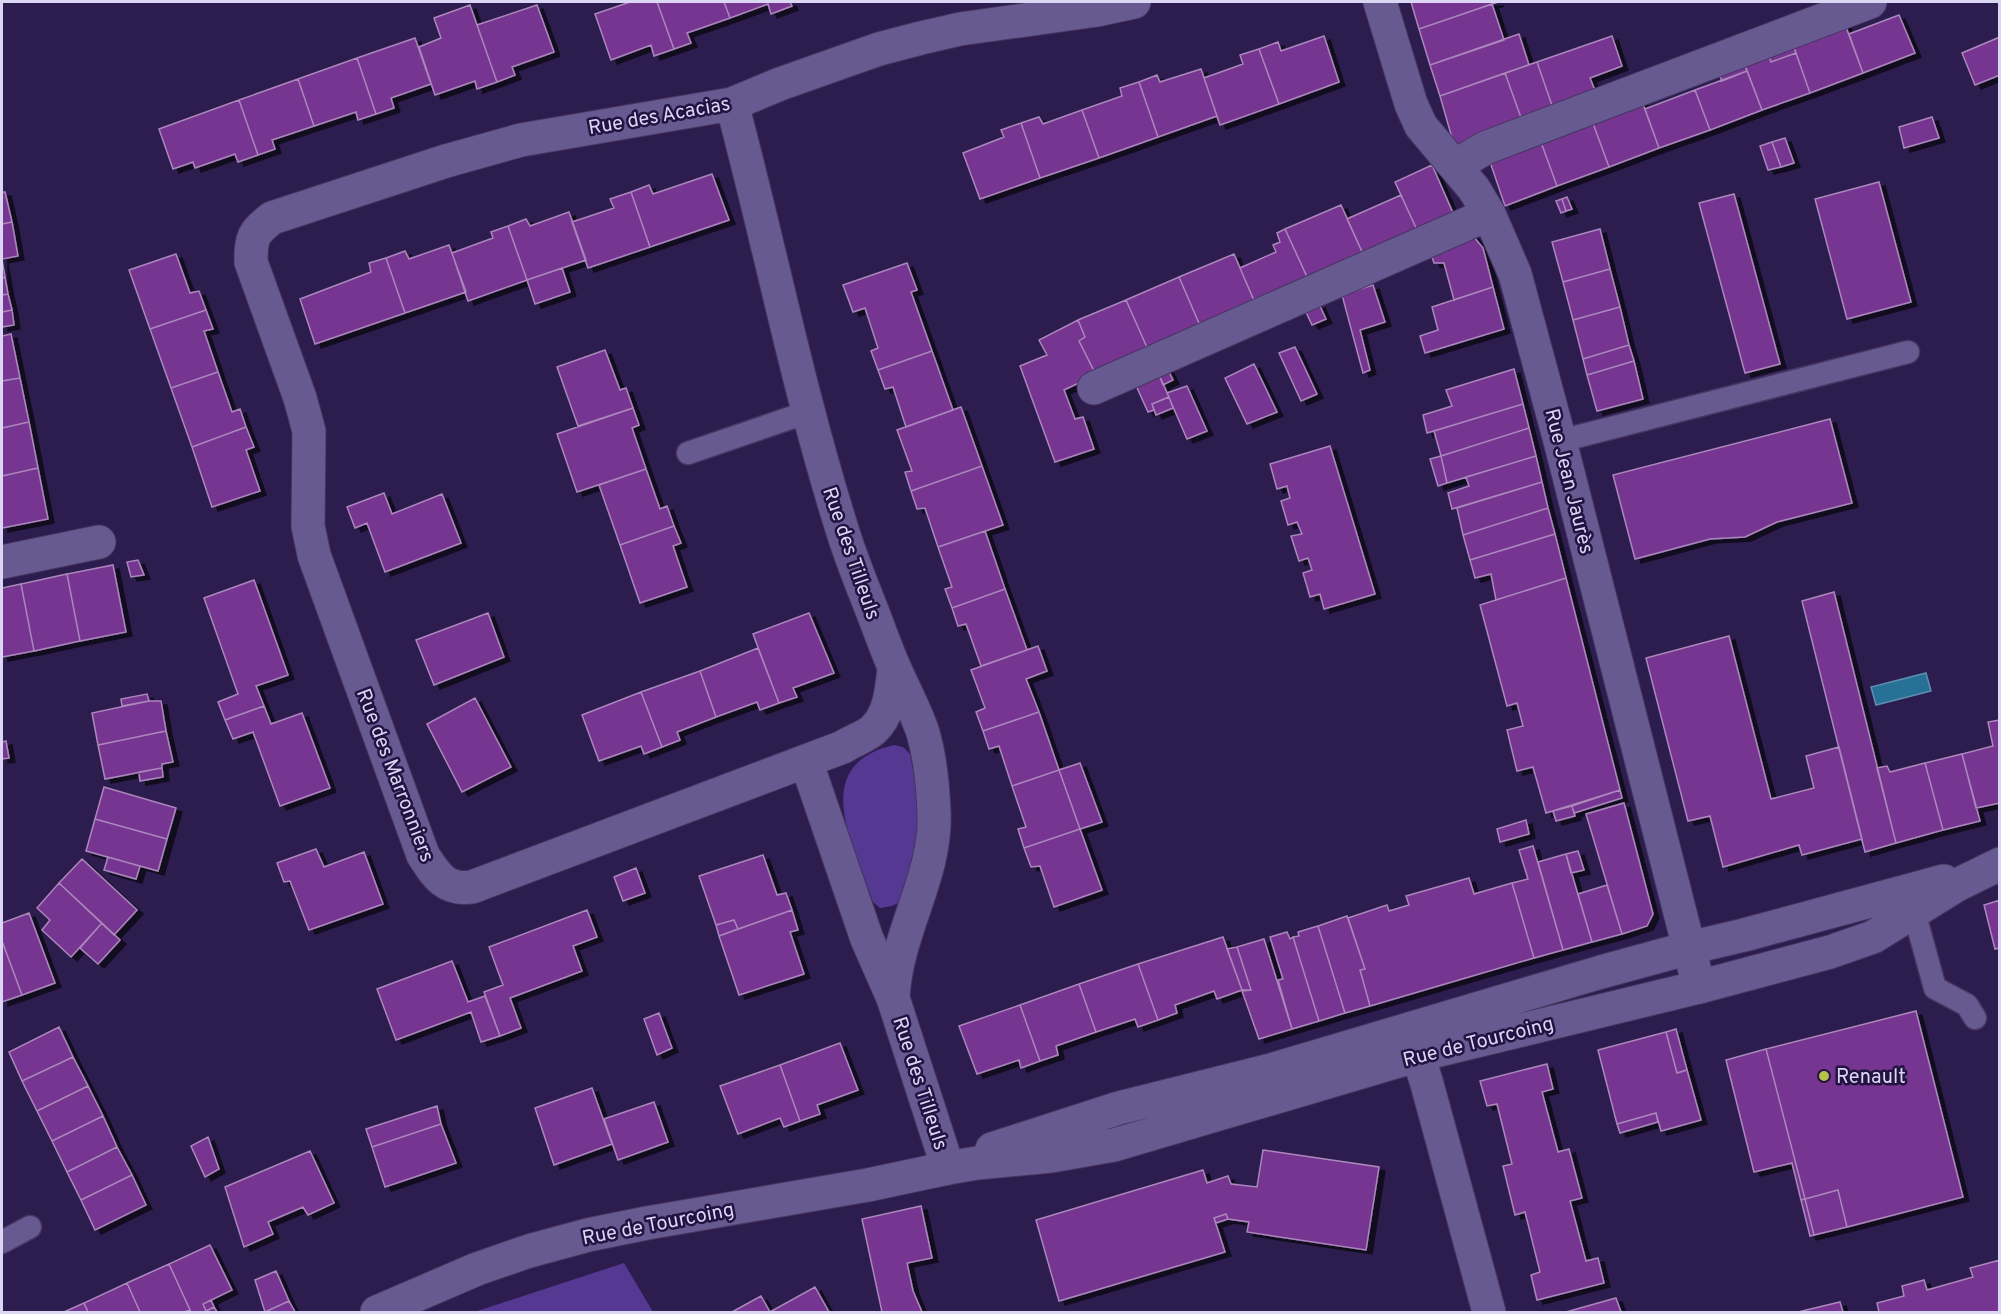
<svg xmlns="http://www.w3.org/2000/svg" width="2001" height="1314" viewBox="0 0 2001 1314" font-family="Overpass,sans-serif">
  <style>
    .green { fill: #553892 }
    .water { fill: #277196; stroke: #5d8fb2; stroke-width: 1.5 }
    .building { fill: #753490; stroke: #ab87bc; stroke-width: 1.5; filter: url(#shadow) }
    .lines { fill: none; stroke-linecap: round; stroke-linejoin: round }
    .lane-casing { stroke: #463661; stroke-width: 25 }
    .street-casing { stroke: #463661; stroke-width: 35 }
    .secondary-casing { stroke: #463661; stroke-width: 35 }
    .lane { stroke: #675a90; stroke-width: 22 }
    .street { stroke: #675a90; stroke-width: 33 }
    .secondary { stroke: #675a90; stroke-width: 33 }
    .poi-dot { fill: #b6c149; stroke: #231342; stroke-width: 2 }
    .labels { text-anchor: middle; stroke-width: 5; stroke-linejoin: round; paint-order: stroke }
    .street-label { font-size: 20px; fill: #dcd6f5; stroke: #231342 }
    .poi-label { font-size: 20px; fill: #dcd6f5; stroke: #231342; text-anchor: start }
  </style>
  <defs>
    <filter id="shadow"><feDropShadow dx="6" dy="4" stdDeviation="0" flood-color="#0009"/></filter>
  </defs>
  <rect width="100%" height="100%" fill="#2c1d4e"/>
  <!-- green -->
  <path class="green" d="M894 745 903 747 910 754 920 808 917 847 900 902 892 906 880 908 873 902C854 846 807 765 894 745Z
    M624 1263 653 1312H474Z"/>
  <!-- water -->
  <path class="water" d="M1926 673 1931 691 1876 705 1871 687Z"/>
  <!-- building -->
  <path class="building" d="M630 2H657L674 49 654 56 651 45 611 60 595 14Z
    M657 2H724L730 18 687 33 691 43 674 49Z
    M724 2H790L792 6 771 14 768 4 730 18Z
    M1411 2H1498L1419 29Z
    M1492 4 1504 40 1430 65 1419 29Z
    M470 5 497 82 477 89 475 81 435 95 419 47 441 38 434 18Z
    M537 5 554 52 512 67 515 75 497 82 477 25Z
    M1899 15 1915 53 1863 73 1849 34Z
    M1843 19 1863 73 1810 93 1791 39Z
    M1519 34 1529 65 1440 96 1430 65Z
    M1324 36 1339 82 1279 104 1259 49 1278 42 1281 51Z
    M1612 36 1622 66 1590 78 1598 98 1555 114 1537 62Z
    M2000 37V75L1975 85 1962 53Z
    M415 38 431 84 391 98 394 108 376 114 357 58Z
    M1791 39 1796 53 1771 62 1766 48Z
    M1766 48 1771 62 1796 53 1810 93 1762 110 1742 57Z
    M1259 49 1279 104 1220 125 1204 78 1243 64 1240 55Z
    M1742 57 1747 71 1722 81 1716 67Z
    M357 58 376 114 358 120 356 112 314 126 298 79Z
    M1537 62 1555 114 1524 126 1505 73Z
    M1201 69 1217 116 1158 137 1139 82 1157 75 1160 82Z
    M1747 71 1762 110 1710 130 1695 90Z
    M1505 73 1524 126 1470 147 1454 145 1440 96Z
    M298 79 314 126 272 140 275 149 258 155 239 100Z
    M1139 82 1158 137 1099 158 1082 110 1122 96 1120 88Z
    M1695 90 1710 130 1659 148 1645 109Z
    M1640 96 1659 148 1609 167 1590 115Z
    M239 100 258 155 238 162 235 154 195 168 193 162 173 169 159 129Z
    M1082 110 1099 158 1040 178 1021 123 1039 117 1043 124Z
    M1590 115 1609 167 1557 186 1538 134Z
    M1932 117 1939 138 1904 148 1899 127Z
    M1021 123 1040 178 980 199 963 153 1004 137 1001 130Z
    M1538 134 1557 186 1505 206 1487 153Z
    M1785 138 1794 163 1781 167 1772 142Z
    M1772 142 1781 167 1768 170 1760 146Z
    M1432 165 1453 213 1417 230 1395 182Z
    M712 174 729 220 650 247 631 192 649 185 653 194Z
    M1879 182 1911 302 1847 319 1815 199Z
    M2 192H5L12 222 2 224Z
    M631 192 650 247 588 268 572 222 614 208 610 199Z
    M1734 194 1780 364 1745 373 1699 203Z
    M1401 195 1417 230 1363 254 1347 219Z
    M1567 197 1572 209 1566 211 1562 199Z
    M1562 199 1566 211 1561 213 1556 201Z
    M1341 205 1363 254 1308 279 1285 229Z
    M569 212 586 260 527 280 508 226 526 219 530 226Z
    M12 222 18 256 2 259 5 277 2 278V224Z
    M508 226 527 280 468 301 452 253 493 238 491 232Z
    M1285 229 1308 279 1255 303 1240 268 1276 252 1273 245 1280 242 1277 233Z
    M1600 229 1610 269 1563 282 1552 242Z
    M1469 231 1483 248 1493 287 1454 300 1444 263H1434L1429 248Z
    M449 245 466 292 405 313 386 258 405 251 409 259Z
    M176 254 190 293 199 291 206 310 150 329 129 270Z
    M1234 254 1255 303 1201 328 1179 277Z
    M386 258 405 313 315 344 300 299 371 272 369 263Z
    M907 263 917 290 911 292 932 351 878 370 871 351 878 348 865 308 853 312 843 285Z
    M562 268 570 292 535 304 527 280Z
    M1610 269 1620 307 1573 320 1563 282Z
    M5 277 8 294 2 295V278Z
    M1179 277 1201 328 1149 352 1126 300Z
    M1373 285 1385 322 1360 330 1370 370 1363 373 1342 295Z
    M1493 287 1504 329 1425 353 1420 336 1438 330 1432 307Z
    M8 294 12 310 2 312V295Z
    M1126 300 1149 352 1096 375 1079 341 1085 337 1078 320Z
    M1319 304 1326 319 1312 325 1305 310Z
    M1620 307 1629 345 1583 359 1573 320Z
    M12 310 14 325 2 327V312Z
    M206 310 213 329 204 331 218 372 171 388 150 329Z
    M1078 320 1085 337 1079 341 1096 375 1064 390 1075 419 1083 417 1094 449 1055 462 1020 366 1047 355 1039 340Z
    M11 334 20 378 2 381V336Z
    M1629 345 1634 361 1587 375 1583 359Z
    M1295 347 1317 394 1301 401 1279 353Z
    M605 350 620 390 626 388 633 408 578 426 557 367Z
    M932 351 953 410 906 427 893 387 885 389 878 370Z
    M1634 361 1643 399 1597 411 1587 375Z
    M1254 364 1277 412 1247 424 1225 378Z
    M1166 366 1173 380 1163 385 1157 370Z
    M1514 369 1523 404 1427 433 1423 415 1452 406 1446 390Z
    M1157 370 1169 397 1152 404 1154 410 1148 412 1134 381Z
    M218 372 232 412 240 409 246 427 192 447 171 388Z
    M20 378 29 422 2 428V381Z
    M1187 386 1207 431 1187 439 1167 393Z
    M1169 397 1173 408 1156 415 1152 404Z
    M1523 404 1529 428 1441 456 1434 431Z
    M961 407 982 466 911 491 905 472 912 471 897 430Z
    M633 408 639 425 632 428 646 469 577 492 557 434Z
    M1830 419 1852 503 1777 522 1745 537 1710 539 1635 559 1613 475Z
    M29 422 38 468 2 476V428Z
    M246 427 254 447 246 450 260 491 212 507 192 447Z
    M1529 428 1536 456 1447 483 1441 456Z
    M1330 446 1375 594 1324 609 1320 594 1310 597 1303 573 1312 570 1308 558 1299 561 1291 536 1302 534 1297 522 1288 525 1281 501 1290 498 1287 486 1277 489 1270 464Z
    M1441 456 1447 483 1438 486 1430 459Z
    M1536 456 1542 482 1452 509 1448 493 1469 486 1466 477Z
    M982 466 1003 525 938 547 925 508 917 509 911 491Z
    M38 468 48 519 2 528V476Z
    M646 469 660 509 667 506 674 526 620 545 599 485Z
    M1542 482 1548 508 1463 535 1457 508Z
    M384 493 392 514 442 494 461 543 385 572 367 523 355 528 347 507Z
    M1548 508 1555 534 1470 560 1463 535Z
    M674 526 681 543 673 546 687 587 640 603 620 545Z
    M985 531 1005 589 952 608 945 589 952 587 938 547Z
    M1555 534 1566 578 1496 600 1491 574 1475 578 1470 560Z
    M138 560 144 575 131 577 127 562Z
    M113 565 126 632 80 641 67 574Z
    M67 574 80 641 34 651 21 584Z
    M1566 578 1620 790 1546 813 1533 767 1517 771 1507 730 1523 726 1517 703 1507 706 1480 605Z
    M254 580 288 675 256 686 264 706 225 720 218 702 238 694 204 598Z
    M21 584 34 651 2 657V588Z
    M1005 589 1027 650 981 666 966 624 958 626 952 608Z
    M1834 592 1896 843 1865 852 1802 601Z
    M488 613 504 657 434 685 416 640Z
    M809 613 834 673 793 688 797 697 779 703 753 634Z
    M1729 636 1771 799 1814 788 1806 756 1839 747 1862 839 1802 855 1799 845 1723 867 1710 816 1688 821 1646 658Z
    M1038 646 1047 671 1026 679 1039 712 983 731 976 712 985 708 971 670Z
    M758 648 779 703 760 710 757 702 716 717 700 671Z
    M700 671 716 717 677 732 680 740 662 747 641 692Z
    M641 692 662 747 644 754 641 746 599 761 582 715Z
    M147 694 149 701 122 706 121 699Z
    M475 698 511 767 462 792 427 724Z
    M149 701H161L166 731 98 745 92 713Z
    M264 706 271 724 302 713 330 788 280 806 253 732 233 739 225 720Z
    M1039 712 1059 770 1012 786 999 746 989 749 983 731Z
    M2000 720V803L1976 808 1962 754 1993 746 1988 722Z
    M166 731 173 762 162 764V768L105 779 98 745Z
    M6 741 9 758 2 759V742Z
    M1962 754 1980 821 1943 830 1925 763Z
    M1080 763 1102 822 1080 829 1059 770Z
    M1925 763 1943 830 1896 843 1877 768 1887 766 1890 772Z
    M162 768 163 777 140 781 139 772Z
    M1059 770 1080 829 1024 848 1018 829 1026 827 1012 786Z
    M104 787 176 808 167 839 95 819Z
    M1620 790 1622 798 1574 813 1572 806Z
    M1624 803 1653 914 1647 926 1622 934 1586 814Z
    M1572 806 1575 816 1556 821 1553 811Z
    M95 819 167 839 158 871 86 851Z
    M1526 820 1529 834 1500 842 1497 829Z
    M1080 829 1102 890 1054 907 1040 866 1031 867 1024 848Z
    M1533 846 1563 950 1534 958 1512 883 1528 879 1519 850Z
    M316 849 324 867 364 852 383 904 309 930 290 881 284 882 277 863Z
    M1578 851 1584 870 1571 873 1566 854Z
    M1566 854 1592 942 1563 950 1538 862Z
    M763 855 777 895 786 893 792 910 738 929 734 920 716 925 699 876Z
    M108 857 140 866 136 879 104 870Z
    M82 859 137 910 114 935 59 883Z
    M636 868 645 893 623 901 614 877Z
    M1469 878 1474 894 1512 883 1534 958 1370 1006 1360 970 1365 969 1348 918 1387 905 1389 911 1409 905 1406 896Z
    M59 883 102 923 71 957 42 930 50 920 37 908Z
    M1607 885 1622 934 1592 942 1578 894Z
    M2000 900V948L1995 949 1984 905Z
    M587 910 597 937 573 946 582 971 510 998 521 1028 500 1036 484 992 503 985 489 947Z
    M792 910 798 930 790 932 804 974 739 995 719 936Z
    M29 913 55 983 22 995 2 941V923Z
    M1347 916 1365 969 1360 970 1370 1006 1345 1013 1318 926Z
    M734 920 738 929 719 936 716 925Z
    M102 923 120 940 98 964 80 948Z
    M1318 926 1345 1013 1319 1021 1293 937 1299 936 1298 932Z
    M1287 932 1290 939 1293 937 1319 1021 1292 1029 1278 980 1283 979 1270 937Z
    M1223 937 1242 990 1217 999 1214 991 1175 1005 1177 1013 1158 1020 1138 964Z
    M1264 939 1292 1029 1259 1039 1242 991 1251 990 1237 947Z
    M2 941 22 995 2 1002Z
    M1237 947 1251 990H1242L1227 949Z
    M452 961 468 1002 485 996 500 1036 481 1042 471 1012 396 1040 377 989Z
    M1138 964 1158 1020 1138 1027 1135 1019 1096 1032 1079 984Z
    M1079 984 1096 1032 1056 1046 1058 1055 1040 1061 1020 1005Z
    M1020 1005 1040 1061 1021 1068 1019 1060 977 1074 959 1026Z
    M1916 1011 1963 1197 1847 1227 1838 1190 1805 1199 1766 1049Z
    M659 1013 672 1048 657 1055 644 1019Z
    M59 1027 73 1057 22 1081 9 1052Z
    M1676 1029 1687 1070 1677 1073 1666 1032Z
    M1666 1032 1677 1073 1687 1070 1701 1120 1661 1131 1656 1113 1617 1124 1598 1050Z
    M840 1043 858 1090 817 1105 820 1114 800 1121 780 1065Z
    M1766 1049 1805 1199 1801 1200 1792 1163 1754 1172 1726 1060Z
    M73 1057 88 1086 37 1111 22 1081Z
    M1547 1064 1553 1089 1542 1092 1558 1152 1569 1149 1582 1198 1570 1201 1586 1261 1598 1258 1604 1283 1537 1300 1531 1275 1540 1272 1525 1212 1515 1215 1503 1166 1512 1164 1497 1104 1487 1106 1480 1081Z
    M780 1065 800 1121 784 1127 780 1118 738 1134 720 1086Z
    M88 1086 103 1116 52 1141 37 1111Z
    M592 1088 612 1144 554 1165 535 1108Z
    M654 1102 668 1142 618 1160 604 1119Z
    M437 1106 441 1124 372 1147 366 1129Z
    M1656 1113 1658 1122 1620 1133 1617 1124Z
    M103 1116 117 1147 67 1172 52 1141Z
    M441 1124 456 1163 385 1187 372 1147Z
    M208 1137 219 1169 205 1177 191 1146Z
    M117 1147 132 1175 81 1200 67 1172Z
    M1263 1150 1379 1167 1366 1250 1247 1232 1249 1222 1228 1219 1226 1214 1214 1218 1225 1252 1059 1301 1036 1220 1203 1170 1207 1183 1228 1176 1231 1184 1257 1187Z
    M310 1151 334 1203 308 1215 303 1207 268 1222 273 1234 244 1247 225 1187Z
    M132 1175 146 1205 95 1230 81 1200Z
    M1838 1190 1847 1227 1814 1235 1805 1199Z
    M1805 1199 1814 1235 1810 1236 1801 1200Z
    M921 1206 932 1258 907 1263 913 1291 922 1312H882L862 1219Z
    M1226 1214 1228 1219 1216 1223 1214 1218Z
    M210 1245 232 1290 203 1304 206 1311 214 1307 217 1312H191L169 1264Z
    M2000 1260V1312H1879L1877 1303 1904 1296 1902 1286 1924 1280 1927 1290 1973 1277 1970 1268Z
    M169 1264 190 1310 184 1312H140L127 1283Z
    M276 1271 289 1301 265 1312 255 1280Z
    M127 1283 140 1312H88L84 1303Z
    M815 1287 829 1312H768H770Z
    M761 1296 770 1312H732Z
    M1616 1298 1621 1312H1566Z
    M211 1300 214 1307 206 1311 203 1304Z
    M289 1301 295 1312H265Z
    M1840 1302 1843 1312H1798Z
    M84 1303 88 1312H64Z"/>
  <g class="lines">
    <!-- lane casing -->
    <g class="lane-casing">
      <path id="lane" d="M1560 441 1908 352
        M688 453 808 412
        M1911 901 1935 988 1967 1005 1975 1018
        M2 1242 30 1227"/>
    </g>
    <!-- street casing -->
    <g class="street-casing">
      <path id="street" d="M1380 2 1411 104 1421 126 1474 189 1489 214 1515 274 1560 441 1699 987
        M732 104C770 246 798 390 842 529 850 556 861 582 871 608 879 628 886 649 895 669 904 690 916 711 923 733 930 757 933 786 934 812 937 876 896 932 893 998
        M1455 166 1485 148 1870 2
        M1094 388 1489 214
        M2 562 99 542
        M894 668C892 688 890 715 873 730 865 737 852 741 843 747L472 887C445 891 436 875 423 855L314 555 308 526 309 431 300 398 251 262C251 237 253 233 272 218L446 161 521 140 732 104 780 84 879 49 921 38 960 29 1097 10 1134 2
        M806 761 867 939 893 998 948 1168
        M1410 1030 1427 1084 1489 1312"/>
    </g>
    <!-- secondary casing -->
    <g class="secondary-casing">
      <path id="secondary" d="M992 1149 1119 1108 1271 1070 1601 972 1689 948 1744 935 1944 881
        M377 1312 477 1269 529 1251 588 1235 647 1223 868 1185 948 1168 977 1163 1051 1156 1114 1145 1419 1055 1699 987 1830 952 1873 937 1957 885 2000 864"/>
    </g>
    <!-- lane -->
    <use href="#lane" class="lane"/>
    <!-- street -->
    <use href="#street" class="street"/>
    <!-- secondary -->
    <use href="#secondary" class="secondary"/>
  </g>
  <!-- markers -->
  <circle class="poi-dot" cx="1824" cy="1076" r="6"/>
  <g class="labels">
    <!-- street labels -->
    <g class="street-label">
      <text transform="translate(659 115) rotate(-10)" y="7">Rue des Acacias</text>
      <text transform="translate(1570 481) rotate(76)" y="7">Rue Jean Jaurès</text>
      <text transform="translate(852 553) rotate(71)" y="7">Rue des Tilleuls</text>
      <text transform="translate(396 775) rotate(69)" y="7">Rue des Marronniers</text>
      <text transform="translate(1478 1041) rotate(-14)" y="7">Rue de Tourcoing</text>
      <text transform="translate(921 1083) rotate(72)" y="7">Rue des Tilleuls</text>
      <text transform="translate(658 1223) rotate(-11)" y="7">Rue de Tourcoing</text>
    </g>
    <!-- poi labels -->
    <g class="poi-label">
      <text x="1836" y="1083">Renault</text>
    </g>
  </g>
  <!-- border -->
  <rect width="2001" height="1314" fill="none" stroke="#dcd6f5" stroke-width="6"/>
</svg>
